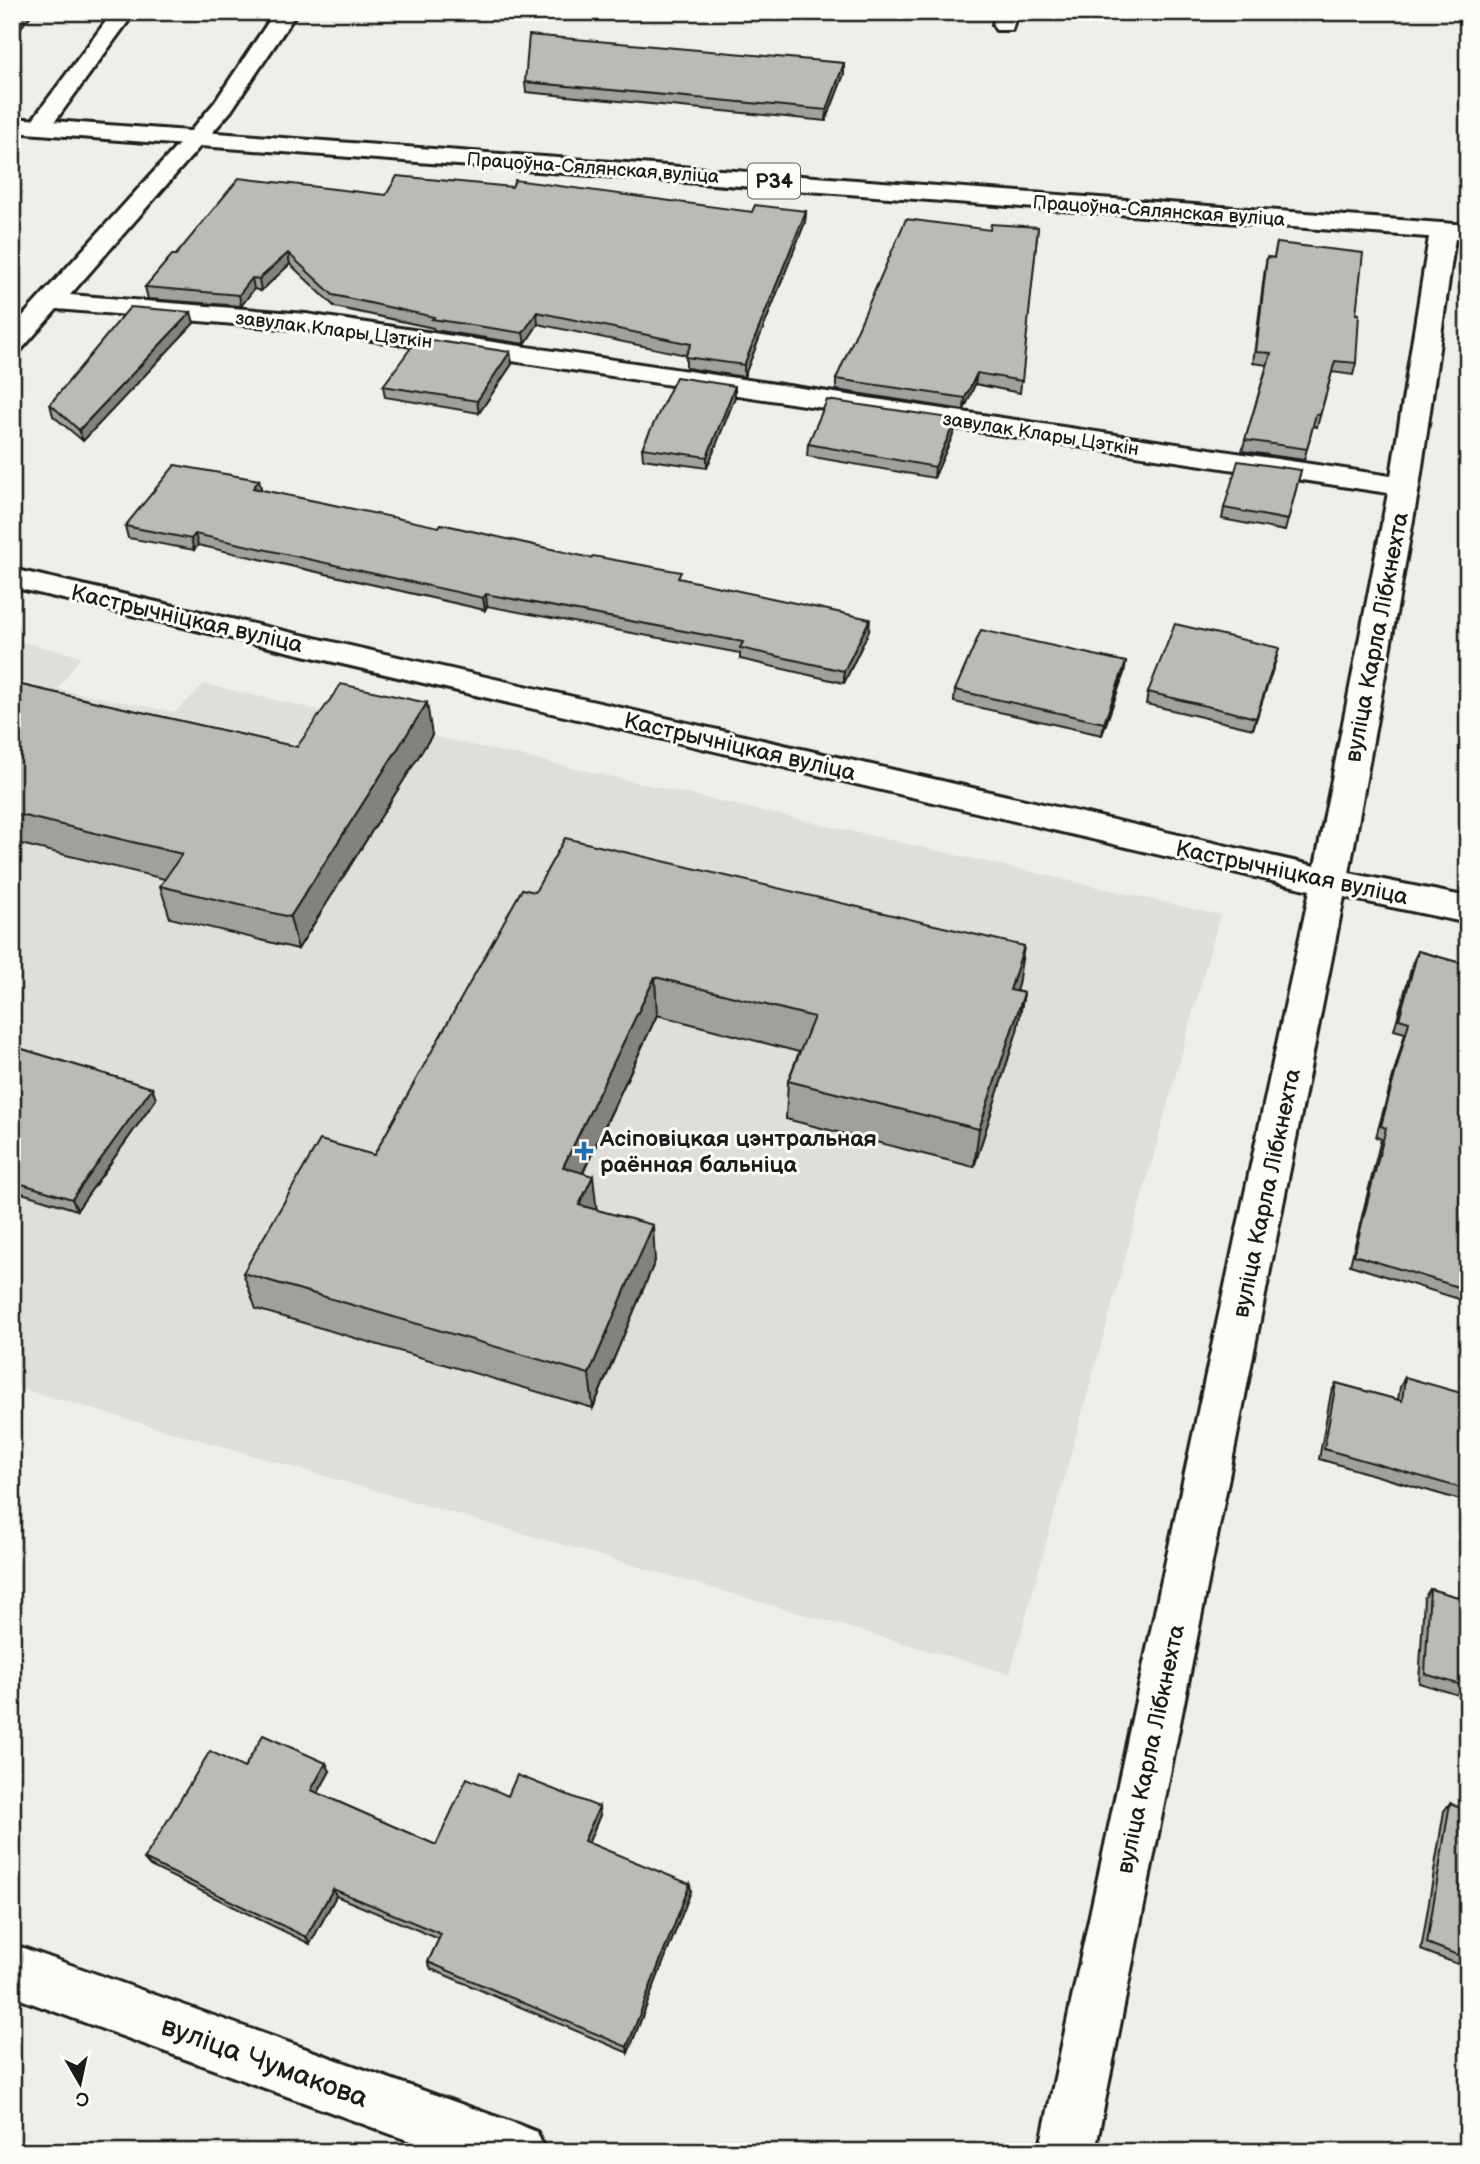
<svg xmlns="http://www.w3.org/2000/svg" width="1480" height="2164" viewBox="0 0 1480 2164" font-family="'Balsamiq Sans',sans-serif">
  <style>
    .built { fill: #e0deda }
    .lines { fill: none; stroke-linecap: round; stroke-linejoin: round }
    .minor-casing { stroke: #1c1c1c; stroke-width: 6 }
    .major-casing { stroke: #1c1c1c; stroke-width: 6 }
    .minor { fill: #fdfcf7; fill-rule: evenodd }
    .major { fill: #fdfcf7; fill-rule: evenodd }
    .wall { fill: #a1a09d; stroke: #1c1c1c; stroke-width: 2 }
    .shaded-wall { fill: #83827f; stroke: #1c1c1c; stroke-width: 2 }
    .building { fill: #bbbab6; stroke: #1c1c1c; stroke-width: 2 }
    .poi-dot { fill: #1f6fb2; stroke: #fdfcf7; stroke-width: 2.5 }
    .labels { text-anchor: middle; stroke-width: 6; stroke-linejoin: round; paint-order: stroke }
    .far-street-label { font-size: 19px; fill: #1c1c1c; stroke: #fdfcf7 }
    .shield { fill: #fdfcf7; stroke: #605f5e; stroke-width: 2 }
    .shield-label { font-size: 21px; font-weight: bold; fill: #1c1c1c }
    .street-label { font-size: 23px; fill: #1c1c1c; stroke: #fdfcf7 }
    .poi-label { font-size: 23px; font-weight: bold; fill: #1c1c1c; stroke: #fdfcf7; text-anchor: start }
    .near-street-label { font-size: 28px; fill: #1c1c1c; stroke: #fdfcf7 }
  </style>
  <rect width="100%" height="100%" fill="#f0eeea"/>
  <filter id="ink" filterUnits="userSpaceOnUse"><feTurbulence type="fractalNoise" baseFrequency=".0143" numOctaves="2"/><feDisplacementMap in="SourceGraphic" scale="14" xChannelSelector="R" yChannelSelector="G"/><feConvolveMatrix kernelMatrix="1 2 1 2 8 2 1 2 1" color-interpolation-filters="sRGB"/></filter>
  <g filter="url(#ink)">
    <!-- built -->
    <path class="built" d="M12 640 81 656 58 689 175 712 204 684 1220 915 1010 1674 12 1386Z"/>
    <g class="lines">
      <!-- minor casing -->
      <g class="minor-casing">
        <path id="minor" d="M113 12H135L47 132H31L27 127Z
          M275 12H297L231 111 70 295 306 314 1391 476 1430 231 1434 226 1443 223 1452 226 1456 231 1419 487 1349 873 1468 897V923L1344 897 1095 2152H1039L1310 890 12 587V569L1315 866 1388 493 306 330 57 309 21 350 12 352V328L189 133 215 102Z
          M995 12H1017L1012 30H996L993 25Z
          M12 1944 517 2124 537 2132 545 2152H440L12 1996Z"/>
      </g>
      <!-- major casing -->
      <g class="major-casing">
        <path id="major" d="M12 118 1468 225V240L12 132Z"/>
      </g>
      <!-- minor -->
      <use href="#minor" class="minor"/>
      <!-- major -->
      <use href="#major" class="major"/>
    </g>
    <!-- wall -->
    <path class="wall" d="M844 63V74L826 121 526 92 525 82Z
      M386 195 752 212 806 211 805 222 744 377 686 368V355L538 324 525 344 434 330 433 328 335 307 290 264 261 291 254 289 241 306 148 299 145 287 176 255Z
      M1038 227 1020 393 975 384 964 410 836 390V379L990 230Z
      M1277 243 1356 314V363L1353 375 1332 372 1317 427 1313 426 1304 460 1242 451 1267 365 1253 363 1265 268 1267 257 1274 258Z
      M194 323 83 441 53 416 50 404Z
      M510 352 512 364 479 413 385 397 383 386Z
      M735 397 707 468 643 459 642 448Z
      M956 419 955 430 934 478 807 456 808 444Z
      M1301 470 1285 531 1222 519 1224 508Z
      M259 480 261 490 681 579 869 631 844 683 740 659V653L487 606 485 610 198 545 194 550 128 538 125 526Z
      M1279 648 1253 729 1146 704 1148 692Z
      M1124 673 1102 735 954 702 955 690Z
      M12 683 297 747 432 735 298 949 170 918 160 886 165 879 12 842Z
      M1468 733V808L1462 807Z
      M535 892 1024 946 1016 991 1024 993 1017 1031 974 1167 786 1119 788 1081 799 1052 657 1015 583 1173 596 1210 655 1261 593 1408 256 1309 243 1273 374 1155Z
      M1418 951 1468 965V1302L1350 1265 1381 1139 1376 1137 1405 1033 1394 1030 1413 962Z
      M12 1046 152 1088 156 1099 77 1210 12 1190Z
      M1405 1377 1468 1490V1495L1464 1501 1319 1459 1331 1393 1336 1383 1398 1400 1400 1387Z
      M1430 1589 1468 1600V1698L1419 1683 1424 1598Z
      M244 1768 330 1771 318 1793 436 1845 508 1796 600 1815 588 1843 691 1891 628 2053 431 1969 428 1962 439 1939 336 1896 310 1944 150 1866 144 1859Z
      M1450 1803 1468 1810V1968L1421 1950 1444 1811Z"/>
    <!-- shaded-wall -->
    <path class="shaded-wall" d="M12 12H34L12 38Z
      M844 63V74L826 121 827 110Z
      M806 211 805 222 744 377V365Z
      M288 253 290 264 261 291 259 279Z
      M252 278 254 289 241 306 239 295Z
      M191 312 194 323 83 441 79 430Z
      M537 312 538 324 525 344 523 333Z
      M510 352 512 364 479 413 477 401Z
      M977 373 975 384 964 410 965 398Z
      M735 386V397L707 468V457Z
      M956 419 955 430 934 478 935 467Z
      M259 480 262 492 253 488Z
      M195 534 198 545 194 550 191 539Z
      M486 594 487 606 485 610 483 598Z
      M870 619 869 631 844 683V671Z
      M12 628 18 644 12 650Z
      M1279 648 1276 660 1253 729 1256 718Z
      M1126 662 1124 673 1102 735 1104 723Z
      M427 703 432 735 298 949 290 917Z
      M1024 946 1018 985 1003 1028 1010 990Z
      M655 977 657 1015 568 1204 563 1167Z
      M1024 993 1017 1031 974 1167 979 1129Z
      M152 1088 156 1099 77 1210 72 1199Z
      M593 1176 597 1213 579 1205Z
      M653 1225 655 1261 593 1408 589 1374Z
      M326 1763 330 1771 315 1798 311 1790Z
      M599 1807 600 1815 586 1849 584 1841Z
      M690 1884 691 1891 628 2053 627 2047Z
      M333 1889 336 1896 310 1944 306 1937Z"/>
    <!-- building -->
    <path class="building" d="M529 35 844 63 827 110 525 82Z
      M397 176 512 187 515 180 752 212 755 205 806 211 744 365 685 357 691 344 537 312 523 333 432 319 434 317 333 295 288 253 259 279 252 278 239 295 145 287 172 255H176L239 178 386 195Z
      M906 219 990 230 991 224 1038 227 1022 381 977 373 965 398 836 379Z
      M1277 243 1363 253 1356 314H1359L1356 363 1335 361 1320 415 1316 414 1307 449 1245 440 1271 353 1256 352 1267 257 1274 258Z
      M130 307 191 312 79 430 50 404Z
      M418 338 510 352 477 401 383 386Z
      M676 377 735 386 707 457 642 448Z
      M827 400 956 419 935 467 808 444Z
      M1238 461 1301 470 1288 520 1224 508Z
      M175 465 259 480 253 488 439 527 441 524 591 558 593 556 681 572 678 578 870 619 844 671 740 648 743 642 486 594 483 598 195 534 191 539 125 526Z
      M1175 624 1279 648 1256 718 1148 692Z
      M981 630 1126 662 1104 723 955 690Z
      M12 683 297 747 341 684 427 703 290 917 160 886 182 854 12 813Z
      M565 838 1024 946 1010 990 1024 993 979 1129 788 1081 814 1017 655 977 563 1167 593 1176 579 1205 653 1225 589 1374 243 1273 320 1140 374 1155 522 889 535 892Z
      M1418 951 1468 965V1290L1354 1255 1386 1128 1381 1126 1409 1022 1399 1019Z
      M12 1046 152 1088 72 1199 12 1181Z
      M1405 1377 1468 1395V1490L1324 1449 1336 1383 1402 1401Z
      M1430 1589 1468 1600V1687L1425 1674Z
      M263 1735 326 1763 311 1790 436 1845 467 1778 508 1796 517 1775 599 1807 584 1841 690 1884 627 2047 428 1962 441 1934 333 1889 306 1937 144 1859 210 1751 244 1768Z
      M1450 1803 1468 1810V1959L1427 1943Z"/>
  </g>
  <!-- markers -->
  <path class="poi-dot" d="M580.5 1140.5h7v7h7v7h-7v7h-7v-7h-7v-7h7z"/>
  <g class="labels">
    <!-- far-street labels -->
    <g class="far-street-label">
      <text transform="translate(593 167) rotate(4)" y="7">Працоўна-Сялянская вуліца</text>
      <text transform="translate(1159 210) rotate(4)" y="7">Працоўна-Сялянская вуліца</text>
      <text transform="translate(334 329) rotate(7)" y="7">завулак Клары Цэткін</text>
      <text transform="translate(1041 433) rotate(9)" y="7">завулак Клары Цэткін</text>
    </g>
    <!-- shield labels -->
    <rect class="shield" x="748" y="163.5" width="52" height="35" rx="5"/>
    <g class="shield-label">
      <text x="774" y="188">Р34</text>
    </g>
    <!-- street labels -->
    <g class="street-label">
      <text transform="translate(187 618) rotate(13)" y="8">Кастрычніцкая вуліца</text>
      <text transform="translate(1376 637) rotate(-79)" y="8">вуліца Карла Лібкнехта</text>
      <text transform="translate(740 746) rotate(13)" y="8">Кастрычніцкая вуліца</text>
      <text transform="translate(1292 872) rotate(12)" y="8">Кастрычніцкая вуліца</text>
      <text transform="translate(1266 1193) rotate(-78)" y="8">вуліца Карла Лібкнехта</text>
      <text transform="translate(1150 1749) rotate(-78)" y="8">вуліца Карла Лібкнехта</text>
    </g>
    <!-- poi labels -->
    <g class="poi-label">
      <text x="600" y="1146">Асіповіцкая цэнтральная<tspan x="600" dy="26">раённая бальніца</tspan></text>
    </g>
    <!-- near-street labels -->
    <g class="near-street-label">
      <text transform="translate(265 2061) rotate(20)" y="10">вуліца Чумакова</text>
    </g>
  </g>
  <!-- margin -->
  <rect width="1480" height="2164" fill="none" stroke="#fdfcf7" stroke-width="42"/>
  <rect x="21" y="21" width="1438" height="2122" fill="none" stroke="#1c1c1c" stroke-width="2.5" filter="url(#ink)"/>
  <!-- north arrow -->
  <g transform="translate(80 2083) rotate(171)" stroke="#fdfcf7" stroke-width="5" paint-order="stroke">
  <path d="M0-5L12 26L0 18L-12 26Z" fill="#1c1c1c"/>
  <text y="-10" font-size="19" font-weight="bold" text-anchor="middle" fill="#1c1c1c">С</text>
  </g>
</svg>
